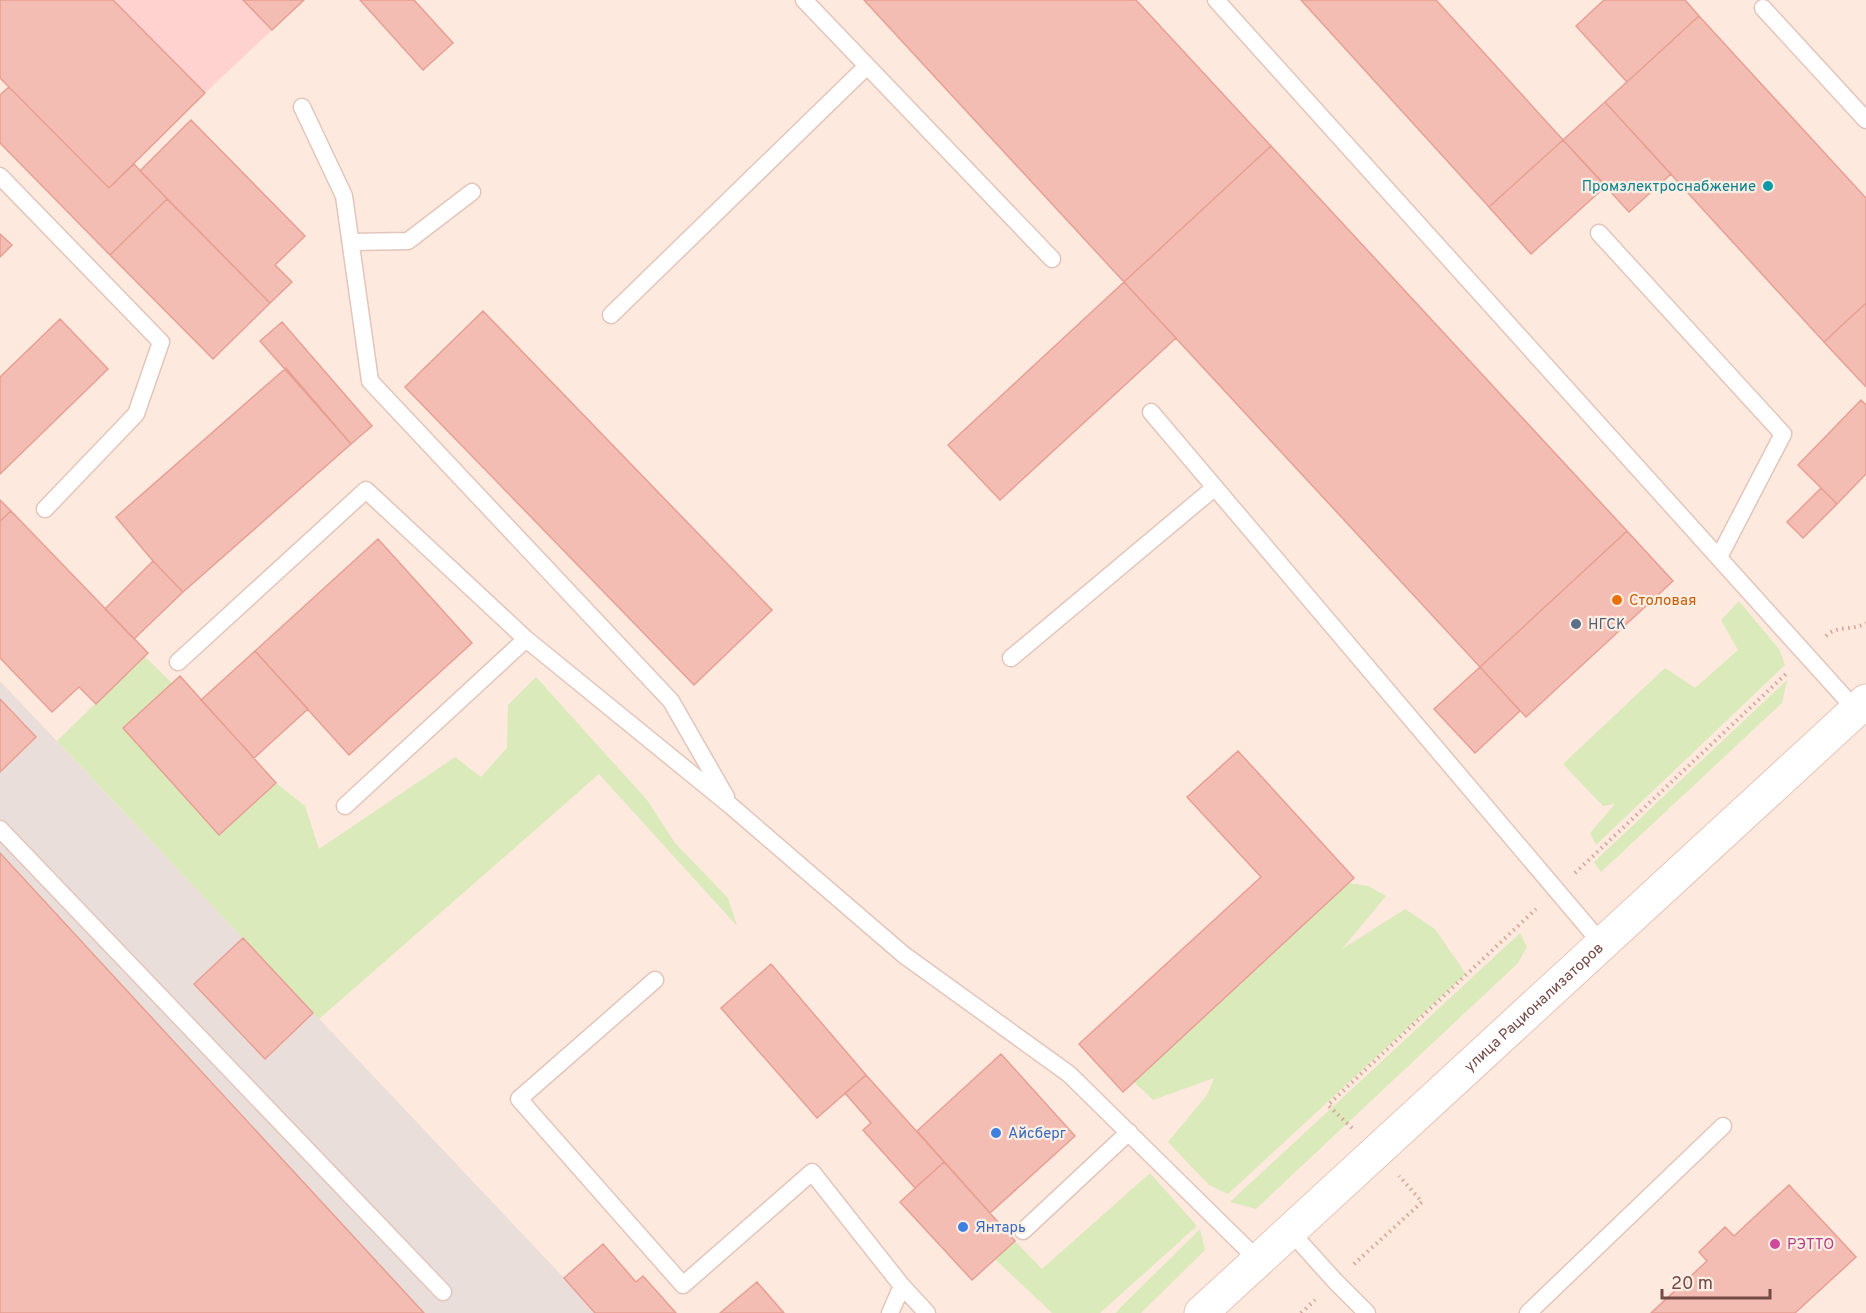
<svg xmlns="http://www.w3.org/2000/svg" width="1866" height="1313" viewBox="0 0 1866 1313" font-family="Overpass,sans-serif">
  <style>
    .commercial { fill: #ffd2cf }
    .industrial { fill: #eadeda }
    .green { fill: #daeabb }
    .building { fill: #f4bdb3; stroke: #e79f93; stroke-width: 1.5 }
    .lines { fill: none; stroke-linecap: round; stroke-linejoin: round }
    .lane-casing { stroke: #e3c5bc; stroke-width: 19 }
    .secondary-casing { stroke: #e8c3b8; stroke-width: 35 }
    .path { stroke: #d8a197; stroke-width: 4; stroke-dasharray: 1.5 4.5; stroke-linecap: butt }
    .lane { stroke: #fff; stroke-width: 16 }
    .secondary { stroke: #fff; stroke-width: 33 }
    .culture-dot { fill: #0f9aa8; stroke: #ffeee4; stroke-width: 2 }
    .food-dot { fill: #e8710a; stroke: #ffeee4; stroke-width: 2 }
    .service-dot { fill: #5c6f8a; stroke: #ffeee4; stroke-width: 2 }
    .shop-dot { fill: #3f7fe0; stroke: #ffeee4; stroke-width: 2 }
    .hotel-dot { fill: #d1479c; stroke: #ffeee4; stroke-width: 2 }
    .labels { text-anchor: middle; stroke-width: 4.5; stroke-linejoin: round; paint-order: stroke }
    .culture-label { font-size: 15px; fill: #0d838f; stroke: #ffeee4; text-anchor: end }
    .food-label { font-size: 15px; fill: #c56008; stroke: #ffeee4; text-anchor: start }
    .service-label { font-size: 15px; fill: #4e5e75; stroke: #ffeee4; text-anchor: start }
    .street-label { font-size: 15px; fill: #734a45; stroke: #ffeee4 }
    .shop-label { font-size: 15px; fill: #366cbe; stroke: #ffeee4; text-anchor: start }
    .hotel-label { font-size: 15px; fill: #b23c85; stroke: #ffeee4; text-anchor: start }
  </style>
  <rect width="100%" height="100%" fill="#fde9dd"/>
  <!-- commercial -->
  <path class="commercial" d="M0 0H304L205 93 109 188Z"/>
  <!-- industrial -->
  <path class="industrial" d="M0 681 564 1278 595 1313H0Z"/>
  <!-- green -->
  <path class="green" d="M1739 601 1779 649 1785 665 1596 845 1590 833 1615 804 1603 806 1563 764 1665 668 1695 688 1738 650 1721 620Z
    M144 656 172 683 123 728 219 834 276 783 305 806 319 849 455 757 481 777 507 748 508 705 536 677 647 800 675 843 728 898 737 926 599 774 319 1019 57 741Z
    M1787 680 1782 703 1601 872 1594 862Z
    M1349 883 1368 886 1386 896 1342 949 1405 909 1435 929 1466 974 1228 1194 1209 1185 1168 1142 1207 1095 1214 1078 1153 1100 1134 1082Z
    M1520 933 1527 947 1518 963 1256 1209 1230 1202Z
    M1150 1173 1197 1226 1100 1313H1052L995 1259 1015 1241 1042 1269Z
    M1200 1229 1205 1250 1141 1313H1116L1121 1307Z"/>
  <!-- building -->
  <path class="building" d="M0 0H113L205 93 109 188 0 78Z
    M243 0H304L272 30Z
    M360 0H414L453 43 423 70Z
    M864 0H1136L1271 146 1124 282Z
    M1301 0H1436L1563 140 1489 207Z
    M1604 0H1685L1699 16 1627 82 1576 26Z
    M1699 16 1866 198V303L1824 342 1605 102Z
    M9 87 109 188 134 164 167 199 110 255 0 143V95Z
    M1605 102 1671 174 1629 212 1563 140Z
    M191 120 305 236 275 265 292 282 270 303 140 171Z
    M1563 140 1606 186 1531 254 1489 207Z
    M1271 146 1627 531 1480 667 1124 282Z
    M167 199 270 303 213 359 110 255Z
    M0 234 12 245 0 257Z
    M1124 282 1176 338 1000 500 948 445Z
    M1866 303V387L1824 342Z
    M483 311 772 610 694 685 405 387Z
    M60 319 108 369 0 474V377Z
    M282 322 372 426 351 444 260 341Z
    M286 368 351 444 183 592 153 561 116 517Z
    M1861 400 1866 405V474L1837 504 1798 465Z
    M1821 488 1837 504 1803 538 1787 522Z
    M0 500 11 511 0 521Z
    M11 511 148 653 96 704 79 687 52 712 0 658V521Z
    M1627 531 1673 581 1526 717 1480 667Z
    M378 539 472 643 349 755 255 651Z
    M153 561 183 592 134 639 105 609Z
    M255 651 308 709 254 758 201 700Z
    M1480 667 1520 711 1475 753 1434 709Z
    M180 676 276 783 219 835 123 728Z
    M0 699 36 737 0 772Z
    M1238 751 1354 878 1123 1092 1079 1044 1261 877 1187 797Z
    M0 853 424 1313H0Z
    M243 938 313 1013 265 1059 194 984Z
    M771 964 866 1075 817 1118 721 1008Z
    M1001 1054 1075 1136 990 1213 917 1131Z
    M866 1075 944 1162 915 1188 863 1130 871 1123 845 1093Z
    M944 1162 1015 1241 972 1280 900 1202Z
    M1789 1185 1856 1257 1795 1313H1651L1707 1261 1699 1252 1725 1227 1734 1236Z
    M603 1244 636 1282 643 1276 676 1313H595L564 1278Z
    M757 1282 784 1313H720Z"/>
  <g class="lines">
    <!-- lane casing -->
    <g class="lane-casing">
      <path id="lane" d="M804 0 1052 259
        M1216 0 1856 710
        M1763 8 1866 120
        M302 107 344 196 370 381 671 701 726 797
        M0 176 161 342 136 414 45 509
        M1599 233 1783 434 1719 557
        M351 242 408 241 472 192
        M611 315 867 66
        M1151 412 1602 944
        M1011 658 1214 488
        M178 662 366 490 526 639 731 806 904 955 1069 1074 1258 1260
        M345 806 526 639
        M0 829 443 1292
        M655 980 519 1099 683 1285 812 1172 902 1286
        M1023 1231 1129 1132
        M1290 1231 1335 1281 1367 1313
        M890 1313 902 1286 927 1313
        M1528 1313 1723 1126"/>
    </g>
    <!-- secondary casing -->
    <g class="secondary-casing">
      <g id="secondary">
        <path id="s1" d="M1201 1313 1866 701"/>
      </g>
    </g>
    <!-- path -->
    <path class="path" d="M1826 636C1837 625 1853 631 1866 623
      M1575 873 1788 672
      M1352 1128 1328 1105 1536 909
      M1354 1264 1422 1202 1399 1176
      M1301 1313 1315 1300"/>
    <!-- lane -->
    <use href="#lane" class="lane"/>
    <!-- secondary -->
    <use href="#secondary" class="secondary"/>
  </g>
  <!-- markers -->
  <circle class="culture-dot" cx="1768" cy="186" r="6"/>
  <circle class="food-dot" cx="1617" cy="600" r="6"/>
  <circle class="service-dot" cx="1576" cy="624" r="6"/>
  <g class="shop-dot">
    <circle cx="996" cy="1133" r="6"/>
    <circle cx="963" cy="1227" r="6"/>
  </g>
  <circle class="hotel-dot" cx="1775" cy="1244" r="6"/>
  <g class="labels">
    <!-- culture labels -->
    <g class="culture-label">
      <text x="1756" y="191">Промэлектроснабжение</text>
    </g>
    <!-- food labels -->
    <g class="food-label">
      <text x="1629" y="605">Столовая</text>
    </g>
    <!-- service labels -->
    <g class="service-label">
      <text x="1588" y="629">НГСК</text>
    </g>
    <!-- street labels -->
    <g class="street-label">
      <text dy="5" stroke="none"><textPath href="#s1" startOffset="452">улица Рационализаторов</textPath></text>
    </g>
    <!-- shop labels -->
    <g class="shop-label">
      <text x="1008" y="1138">Айсберг</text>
      <text x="975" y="1232">Янтарь</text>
    </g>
    <!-- hotel labels -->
    <g class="hotel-label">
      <text x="1787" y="1249">РЭТТО</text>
    </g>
  </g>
  <!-- scale -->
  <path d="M1662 1289v9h108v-9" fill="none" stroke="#734a45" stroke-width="3"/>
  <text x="1671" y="1289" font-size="18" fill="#734a45" stroke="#ffeee4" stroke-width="4.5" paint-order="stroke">20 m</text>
</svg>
